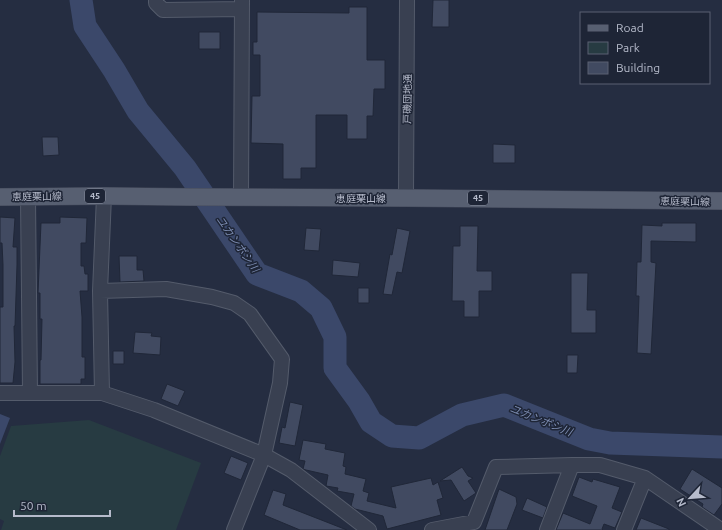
<svg xmlns="http://www.w3.org/2000/svg" width="722" height="530" viewBox="0 0 722 530" font-family="Ubuntu,'Noto Sans JP',sans-serif">
  <style>
    .green { fill: #273b42 }
    .water { fill: #3b486a }
    .lines { fill: none; stroke-linecap: round; stroke-linejoin: round }
    .river { stroke: #3b486a; stroke-width: 23 }
    .building { fill: #414a61; stroke: #202738 }
    .minor-casing { stroke: #545b6b; stroke-width: 16 }
    .major-casing { stroke: #43495a; stroke-width: 18 }
    .minor { stroke: #394051; stroke-width: 14 }
    .major { stroke: #575f71; stroke-width: 17 }
    .labels { text-anchor: middle; stroke-width: 3; stroke-linejoin: round; paint-order: stroke }
    .shield { fill: #1e2536; stroke: #888e9e; stroke-width: 1 }
    .shield-label { font-size: 9px; font-weight: bold; fill: #b6bbcb }
    .street-label { font-size: 10px; fill: #b6bbcb; stroke: #1e2536 }
    .water-label { font-size: 11px; font-style: italic; fill: #7d8db2; stroke: #1e2536 }
  </style>
  <rect width="100%" height="100%" fill="#252d41"/>
  <!-- green -->
  <path class="green" d="M89 420 201 463 176 530H1L4 521 0 519V456L11 426Z"/>
  <!-- water -->
  <path class="water" d="M0 414 10 418 0 444Z"/>
  <g class="lines">
    <!-- river -->
    <path class="river" d="M81 0 85 26 114 70 138 111 185 168 257 274 301 291 321 308 335 337V368L359 401 371 422 392 436 419 438 462 415 504 405 589 439 610 443 722 447"/>
  </g>
  <!-- building -->
  <path class="building" d="M433 0H449V27H432Z
    M349 7H367V60H385V89H374L373 116H367V139H347V115H316V168H301V179H283V144L251 143 252 96H260V55H253V42H257V12L349 13Z
    M199 32H220V49H199Z
    M42 137H58L59 155 43 156Z
    M493 144 515 145V163H493Z
    M0 217 15 218 13 247H17V265L15 326H14L15 362 13 383H0V307H3V265L2 243H0Z
    M60 217 87 218 86 243H81V266H84L85 274H88V291H80L82 317V357H85V379H81V384H40V360H41L42 319H40V293H38L41 223H60Z
    M662 223H696V242L651 241V262L656 263 651 354 637 353 639 296H636L637 262H641L642 225 662 226Z
    M460 226H478L477 271H492V291H479V317H464V301H452L453 246H460Z
    M306 228 321 229 319 251 304 250Z
    M397 228 410 231 402 273 397 272 392 295 383 294 390 254 392 255Z
    M119 256H137V270H143L144 281 120 282Z
    M333 260 360 263 358 277 332 275Z
    M571 273H588L587 310H596V333H571Z
    M358 288H369V303H358Z
    M135 332 152 333 151 336 161 337 160 355 133 353Z
    M113 351H124V364H113Z
    M567 355H578L577 373H567Z
    M167 384 185 391 178 406 161 399Z
    M290 402 303 405 295 446 279 443 282 427 285 428Z
    M303 440 326 444 325 449 345 453 343 466 346 467 345 474 366 479 363 491 369 493 367 501 396 508 391 487 431 478 433 485 438 482 443 498 437 500 441 515 387 529 383 516 355 509 351 506 354 494 337 491 338 488 326 486 328 475 306 470 303 469 305 461 299 460Z
    M231 456 248 463 241 480 224 473Z
    M462 467 468 476 473 478 468 481 476 493 464 501 451 480 440 481Z
    M692 469 722 488V504L714 515 702 507 703 504 680 489Z
    M579 477 592 482 593 479 620 487 612 508 622 512 615 528 604 524 602 529 603 530H556L563 513 590 524 597 506 572 496Z
    M499 489 516 497 517 504 507 530H485Z
    M273 490 286 494 283 505 347 530H300L264 515Z
    M527 498 547 507 543 518 522 510Z
    M641 518 669 529V530H636Z"/>
  <g class="lines">
    <!-- minor casing -->
    <g class="minor-casing">
      <path id="minor" d="M156 0V3L163 10 242 9
        M28 197 30 393
        M241 198 242 0
        M406 198 407 0
        M100 291 166 289 212 297 234 303 250 314 282 359 280 383 264 455 234 530
        M0 393H102L154 410 264 455 291 470 369 530
        M102 393 100 291 104 196
        M432 530 474 522 496 467 572 465H600L645 478 721 530
        M547 530 572 465
        M624 530 645 478"/>
    </g>
    <!-- major casing -->
    <g class="major-casing">
      <path id="major" d="M0 197 104 196 190 197 406 198 722 201"/>
    </g>
    <!-- minor -->
    <use href="#minor" class="minor"/>
    <!-- major -->
    <use href="#major" class="major"/>
  </g>
  <g class="labels">
    <!-- shield labels -->
    <g class="shield">
      <rect x="85" y="189" width="20" height="14" rx="3"/>
      <rect x="468" y="191" width="20" height="14" rx="3"/>
    </g>
    <g class="shield-label">
      <text x="95" y="199">45</text>
      <text x="478" y="201">45</text>
    </g>
    <!-- street labels -->
    <g class="street-label">
      <text transform="translate(407 99) rotate(-89)" y="4">戸磯団地通</text>
      <text transform="translate(37 196) rotate(-1)" y="4">恵庭栗山線</text>
      <text x="361" y="202">恵庭栗山線</text>
      <text transform="translate(685 201) rotate(1)" y="4">恵庭栗山線</text>
    </g>
    <!-- water labels -->
    <g class="water-label">
      <text transform="translate(238 244) rotate(55)" y="4">ユカンボシ川</text>
      <text transform="translate(541 420) rotate(22)" y="4">ユカンボシ川</text>
    </g>
  </g>
  <!-- legend -->
  <rect x="580" y="12" width="130" height="72" fill="#1e2536" stroke="#5b6172"/>
  <rect x="588" y="25" width="20" height="6" fill="#575f71" stroke="#5b6172"/>
  <text x="616" y="32" font-size="12" fill="#b6bbcb">Road</text>
  <rect x="588" y="42" width="20" height="12" fill="#273b42" stroke="#5b6172"/>
  <text x="616" y="52" font-size="12" fill="#b6bbcb">Park</text>
  <rect x="588" y="62" width="20" height="12" fill="#414a61" stroke="#5b6172"/>
  <text x="616" y="72" font-size="12" fill="#b6bbcb">Building</text>
  <!-- north arrow -->
  <g transform="translate(690 498) rotate(244)" stroke="#1e2536" stroke-width="3" paint-order="stroke">
  <path d="M0-3L7 15L0 10L-7 15Z" fill="#b6bbcb"/>
  <text y="-6" font-size="11" font-weight="bold" text-anchor="middle" fill="#b6bbcb">N</text>
  </g>
  <!-- scale -->
  <path d="M14 510v6h96v-6" fill="none" stroke="#b6bbcb" stroke-width="2"/>
  <text x="20" y="510" font-size="12" fill="#b6bbcb" stroke="#1e2536" stroke-width="3" paint-order="stroke">50 m</text>
</svg>
